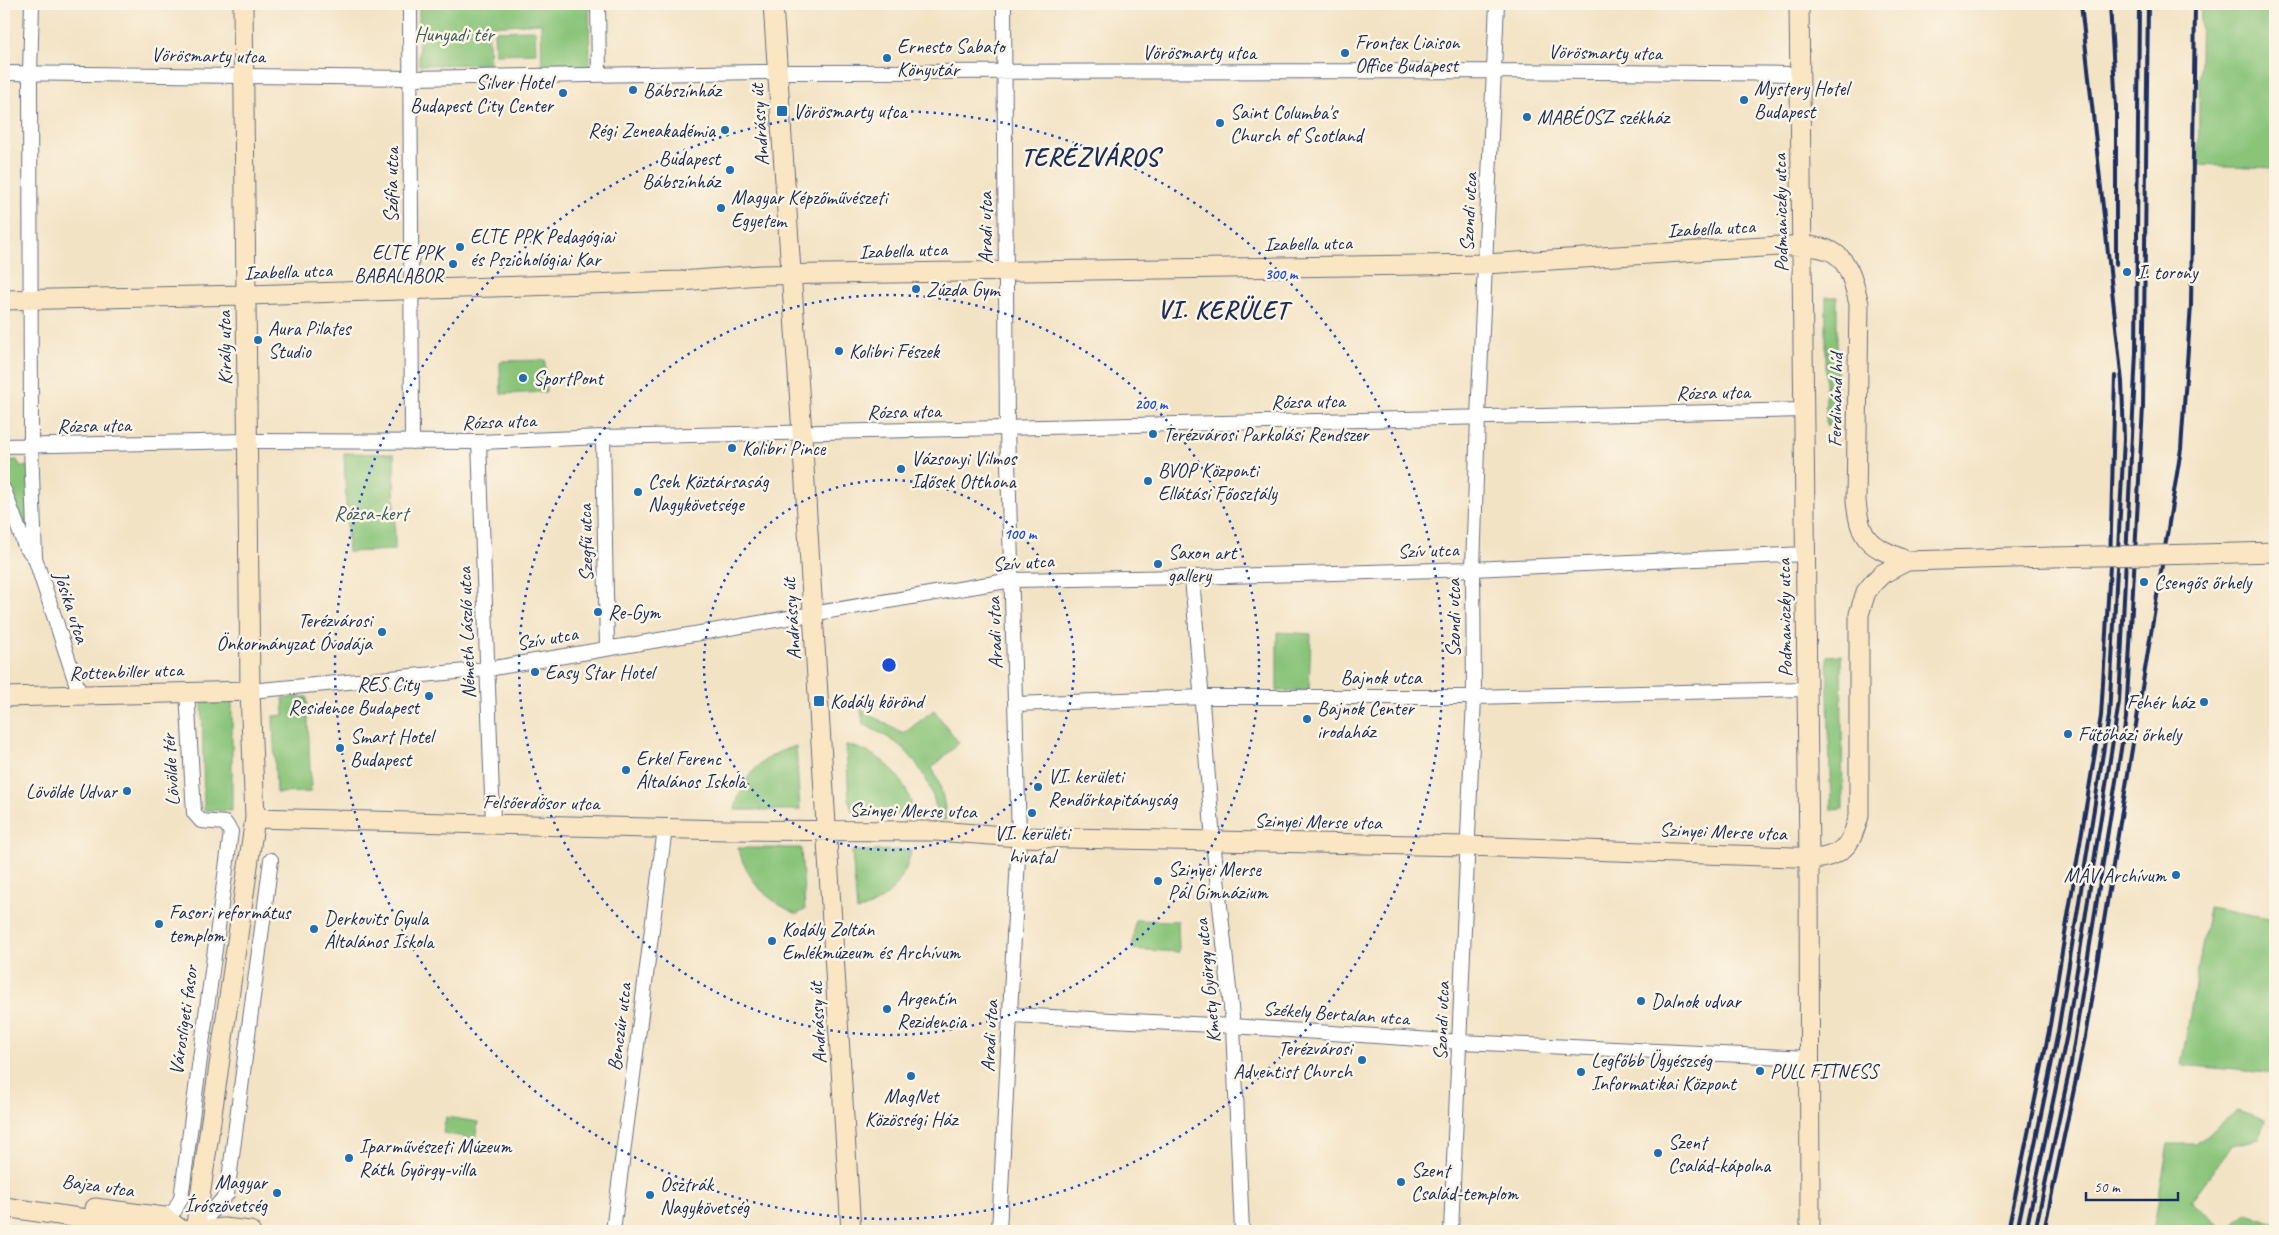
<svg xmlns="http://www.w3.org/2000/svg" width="2279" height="1235" viewBox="0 0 2279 1235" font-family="Caveat,sans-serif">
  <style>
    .green { fill: #89c479; stroke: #527a6c }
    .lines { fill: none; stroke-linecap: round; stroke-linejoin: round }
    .street-casing { stroke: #676e82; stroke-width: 16 }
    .secondary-casing { stroke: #676e82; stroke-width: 21 }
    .street { stroke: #fff; stroke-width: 14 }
    .secondary { stroke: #fbe6c4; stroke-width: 19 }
    .rail { stroke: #1b2f5e; stroke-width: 4 }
    .secondary-bridge-casing { stroke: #676e82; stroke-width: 21; stroke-linecap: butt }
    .secondary-bridge { stroke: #fbe6c4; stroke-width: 19 }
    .ring { fill: none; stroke: #1d4ed8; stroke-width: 2.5; stroke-dasharray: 2.5 5 }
    .poi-dot { fill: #1f6fb2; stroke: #fcf5e5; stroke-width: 2 }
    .labels { text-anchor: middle; stroke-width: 5; stroke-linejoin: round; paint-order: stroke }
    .park-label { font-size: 20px; fill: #3c5c66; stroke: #fcf5e5 }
    .poi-label { font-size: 20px; fill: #1b2f5e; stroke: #fcf5e5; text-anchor: start }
    .street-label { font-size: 20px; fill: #1b2f5e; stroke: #fcf5e5 }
    .district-label { font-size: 25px; font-weight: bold; letter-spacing: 1px; fill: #1b2f5e; stroke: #fcf5e5 }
    .centre { fill: #1d4ed8; stroke: #fcf5e5; stroke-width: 2.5 }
    .ring-label { font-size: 15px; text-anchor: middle; font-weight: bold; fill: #1d4ed8; stroke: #fcf5e5; stroke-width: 5; stroke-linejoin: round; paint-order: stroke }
  </style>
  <rect width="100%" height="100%" fill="#fcf5e5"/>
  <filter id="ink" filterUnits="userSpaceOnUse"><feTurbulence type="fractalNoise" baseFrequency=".02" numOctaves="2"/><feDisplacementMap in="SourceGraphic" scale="10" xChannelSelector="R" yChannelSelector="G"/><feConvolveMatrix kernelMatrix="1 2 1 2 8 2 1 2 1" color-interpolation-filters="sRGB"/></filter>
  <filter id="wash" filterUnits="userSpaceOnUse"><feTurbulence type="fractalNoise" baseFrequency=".0096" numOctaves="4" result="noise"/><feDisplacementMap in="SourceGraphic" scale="20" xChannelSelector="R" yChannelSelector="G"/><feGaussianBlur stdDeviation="1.12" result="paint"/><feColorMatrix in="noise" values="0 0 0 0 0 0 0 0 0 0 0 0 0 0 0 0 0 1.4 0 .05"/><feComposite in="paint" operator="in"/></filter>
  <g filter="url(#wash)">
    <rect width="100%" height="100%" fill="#f3e3c5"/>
    <!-- green -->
    <path class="green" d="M419 4H589L590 70H542L541 23 488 26 490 64 419 65Z
      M2201 4H2275V168L2198 165Z
      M535 30 536 53 495 54 494 31Z
      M1826 297H1837V425H1826Z
      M545 360 546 392 501 394 500 363 503 361Z
      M344 453 394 454 395 550 348 552Z
      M17 460 21 467 30 466 28 543 4 475V461Z
      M1277 632 1311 634 1309 690 1277 691Z
      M1841 655 1843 809 1831 810 1827 656Z
      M307 697 311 792 276 793 273 716 284 715 283 698Z
      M232 701V811L204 810 202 702Z
      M861 709 903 734 934 710 959 743 932 768C941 784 945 801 946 820H938C935 790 919 760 895 742 885 735 874 730 863 724Z
      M846 745C884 753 907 778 914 815L854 816 849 801Z
      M796 746 800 810H735C742 776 762 755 796 746Z
      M738 848H801L805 910 797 914C767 901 747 880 738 848Z
      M911 850C906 881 887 902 857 911L852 851Z
      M2209 907 2275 919V1076L2268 1073 2181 1065Z
      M1135 920 1178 921 1179 952 1132 949Z
      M2238 1110 2266 1120 2259 1139 2232 1145 2191 1201 2226 1231H2153L2168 1144H2195Z
      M446 1117 478 1122 475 1139 443 1133Z
      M2247 1213 2275 1223V1231H2226Z"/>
  </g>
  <g filter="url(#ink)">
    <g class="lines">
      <!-- street casing -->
      <g class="street-casing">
        <path id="street" d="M32 4 30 73 31 446 35 558 80 695
          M410 4 412 442
          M598 4 599 75
          M4 73 411 78 759 72 1494 71 1800 74
          M603 437 607 648
          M479 442 493 823
          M4 446 248 441 479 442 603 437 1804 410
          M4 490 25 546 35 558
          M1192 577 1213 841 1233 1026 1242 1231
          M250 691 488 669 1012 580 1192 577 1473 569 1806 554
          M1016 704 1202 697H1474L1807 689
          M1011 1015 1233 1026 1461 1042 1809 1058
          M164 1217 175 1210 181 1198 231 832 225 823 201 821 194 813 187 691
          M195 1231 227 1194 271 860
          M613 1231 665 828
          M999 1231 1019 837 1007 428 1004 4
          M1451 1231 1474 697 1473 569 1478 417 1497 4"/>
      </g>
      <!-- secondary casing -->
      <g class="secondary-casing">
        <path id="secondary" d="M773 4 802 434 851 1231
          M1799 4 1809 857 1810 1231
          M4 300 245 295 681 281 761 275 1485 264 1780 246C1835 245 1846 248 1859 304L1856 501C1860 543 1871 546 1907 561
          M2199 554 2275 552
          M4 697 250 691
          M255 818 726 830 935 831 1019 837 1467 846 1822 858C1848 852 1852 840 1859 816V614L1866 592 1874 582 1882 574 1907 561 2052 557
          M4 1207 155 1229 195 1231 224 1228 250 1231
          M95 1208 164 1217 180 1229
          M195 1231 255 818 250 691 243 4"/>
      </g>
      <!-- street -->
      <use href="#street" class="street"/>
      <!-- secondary -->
      <use href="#secondary" class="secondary"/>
      <!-- rail -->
      <path class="rail" d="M2110 4 2116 107V264
        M2008 1231 2049 1031 2101 716 2110 566 2115 376
        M2017 1231 2058 1032 2109 716 2124 439 2122 382 2081 4
        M2026 1231 2067 1034 2119 702 2136 353 2139 4
        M2035 1231 2071 1063 2126 718 2143 407 2148 4
        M2044 1231 2085 1037 2181 449 2191 305 2195 4"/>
      <!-- secondary-bridge casing -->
      <g class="secondary-bridge-casing">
        <path id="secondary-bridge" d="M2052 557 2199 554"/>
      </g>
      <!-- secondary-bridge -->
      <use href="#secondary-bridge" class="secondary-bridge"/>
    </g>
  </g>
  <!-- distance rings -->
  <g class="ring">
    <circle cx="889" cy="665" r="185"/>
    <circle cx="889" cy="665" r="370"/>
    <circle cx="889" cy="665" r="554"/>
  </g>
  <!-- markers -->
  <g class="poi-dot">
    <circle cx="1345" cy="53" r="5"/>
    <circle cx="887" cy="58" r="5"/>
    <circle cx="633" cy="90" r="5"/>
    <circle cx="563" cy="93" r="5"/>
    <circle cx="1744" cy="100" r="5"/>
    <rect x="776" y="105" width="12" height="12" rx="2.5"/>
    <circle cx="1527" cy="117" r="5"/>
    <circle cx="1220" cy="123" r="5"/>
    <circle cx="725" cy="130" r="5"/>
    <circle cx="730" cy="170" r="5"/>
    <circle cx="721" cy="208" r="5"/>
    <circle cx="460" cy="247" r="5"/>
    <circle cx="453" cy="264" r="5"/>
    <circle cx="2127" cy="272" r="5"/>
    <circle cx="916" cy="289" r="5"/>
    <circle cx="258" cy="340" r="5"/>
    <circle cx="839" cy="351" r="5"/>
    <circle cx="523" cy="378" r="5"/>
    <circle cx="1153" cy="434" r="5"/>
    <circle cx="732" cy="448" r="5"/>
    <circle cx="901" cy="469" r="5"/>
    <circle cx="1148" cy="481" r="5"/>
    <circle cx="638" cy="492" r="5"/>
    <circle cx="1158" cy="564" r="5"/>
    <circle cx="2144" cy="582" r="5"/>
    <circle cx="598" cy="612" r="5"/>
    <circle cx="382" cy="632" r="5"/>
    <circle cx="535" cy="672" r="5"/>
    <circle cx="429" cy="696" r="5"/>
    <rect x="813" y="695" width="12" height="12" rx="2.5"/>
    <circle cx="2204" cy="702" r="5"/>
    <circle cx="1307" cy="719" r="5"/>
    <circle cx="2068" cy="734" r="5"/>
    <circle cx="340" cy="748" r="5"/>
    <circle cx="626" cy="770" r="5"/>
    <circle cx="1038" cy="787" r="5"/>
    <circle cx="127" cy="791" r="5"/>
    <circle cx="1032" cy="813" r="5"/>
    <circle cx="2176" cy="875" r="5"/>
    <circle cx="1158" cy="881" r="5"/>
    <circle cx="159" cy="924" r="5"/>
    <circle cx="314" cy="929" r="5"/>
    <circle cx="772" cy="941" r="5"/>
    <circle cx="1641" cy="1001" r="5"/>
    <circle cx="887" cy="1009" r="5"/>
    <circle cx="1362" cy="1060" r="5"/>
    <circle cx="1760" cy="1071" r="5"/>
    <circle cx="1581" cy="1072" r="5"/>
    <circle cx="911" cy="1076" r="5"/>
    <circle cx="1658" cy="1153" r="5"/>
    <circle cx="349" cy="1158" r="5"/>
    <circle cx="1401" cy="1182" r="5"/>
    <circle cx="277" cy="1193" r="5"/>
    <circle cx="650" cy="1195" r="5"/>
  </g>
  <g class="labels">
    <!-- park labels -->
    <g class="park-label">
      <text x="454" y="41">Hunyadi tér</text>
      <text x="371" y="520">Rózsa-kert</text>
    </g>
    <!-- poi labels -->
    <g class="poi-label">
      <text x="1355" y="49">Frontex Liaison<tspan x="1355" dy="23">Office Budapest</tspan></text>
      <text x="897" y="53">Ernesto Sabato<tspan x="897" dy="23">Könyvtár</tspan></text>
      <text x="553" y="89" text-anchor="end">Silver Hotel<tspan x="553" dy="23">Budapest City Center</tspan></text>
      <text x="1754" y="95">Mystery Hotel<tspan x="1754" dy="23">Budapest</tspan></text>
      <text x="643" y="97">Bábszínház</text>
      <text x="793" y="118">Vörösmarty utca</text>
      <text x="1230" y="119">Saint Columba's<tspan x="1230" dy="23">Church of Scotland</tspan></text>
      <text x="1537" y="124">MABÉOSZ székház</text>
      <text x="715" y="137" text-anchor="end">Régi Zeneakadémia</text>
      <text x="720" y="165" text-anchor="end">Budapest<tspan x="720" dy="23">Bábszínház</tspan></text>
      <text x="731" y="204">Magyar Képzőművészeti<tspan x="731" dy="23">Egyetem</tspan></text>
      <text x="470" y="243">ELTE PPK Pedagógiai<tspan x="470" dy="23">és Pszichológiai Kar</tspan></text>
      <text x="443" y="259" text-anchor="end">ELTE PPK<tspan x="443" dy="23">BABALABOR</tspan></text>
      <text x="2137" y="279">I. torony</text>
      <text x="926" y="296">Zúzda Gym</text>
      <text x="268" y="335">Aura Pilates<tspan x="268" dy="23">Studio</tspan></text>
      <text x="849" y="358">Kolibri Fészek</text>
      <text x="533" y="385">SportPont</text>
      <text x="1163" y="441">Terézvárosi Parkolási Rendszer</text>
      <text x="742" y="455">Kolibri Pince</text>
      <text x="911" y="465">Vázsonyi Vilmos<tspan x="911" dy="23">Idősek Otthona</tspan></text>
      <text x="1158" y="477">BVOP Központi<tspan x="1158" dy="23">Ellátási Főosztály</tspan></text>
      <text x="648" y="488">Cseh Köztársaság<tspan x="648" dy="23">Nagykövetsége</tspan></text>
      <text x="1168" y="559">Saxon art<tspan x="1168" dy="23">gallery</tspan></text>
      <text x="2154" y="589">Csengős őrhely</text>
      <text x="608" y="619">Re-Gym</text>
      <text x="372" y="627" text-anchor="end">Terézvárosi<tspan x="372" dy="23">Önkormányzat Óvodája</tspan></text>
      <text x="545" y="679">Easy Star Hotel</text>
      <text x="419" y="691" text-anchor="end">RES City<tspan x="419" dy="23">Residence Budapest</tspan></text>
      <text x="830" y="708">Kodály körönd</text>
      <text x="2194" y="709" text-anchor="end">Fehér ház</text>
      <text x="1317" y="715">Bajnok Center<tspan x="1317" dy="23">irodaház</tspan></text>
      <text x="2078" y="741">Fűtőházi őrhely</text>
      <text x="350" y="743">Smart Hotel<tspan x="350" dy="23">Budapest</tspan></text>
      <text x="636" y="765">Erkel Ferenc<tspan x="636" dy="23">Általános Iskola</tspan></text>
      <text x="1048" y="783">VI. kerületi<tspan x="1048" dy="23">Rendőrkapitányság</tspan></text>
      <text x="117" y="798" text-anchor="end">Lövölde Udvar</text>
      <text x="1032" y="840" text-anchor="middle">VI. kerületi<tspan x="1032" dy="23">hivatal</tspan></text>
      <text x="1168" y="876">Szinyei Merse<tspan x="1168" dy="23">Pál Gimnázium</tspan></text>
      <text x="2166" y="882" text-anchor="end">MÁV Archívum</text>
      <text x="169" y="919">Fasori református<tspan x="169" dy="23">templom</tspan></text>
      <text x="324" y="925">Derkovits Gyula<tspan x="324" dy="23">Általános Iskola</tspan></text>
      <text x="782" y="936">Kodály Zoltán<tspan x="782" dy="23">Emlékmúzeum és Archívum</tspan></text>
      <text x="897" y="1005">Argentín<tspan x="897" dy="23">Rezidencia</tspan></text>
      <text x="1651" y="1008">Dalnok udvar</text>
      <text x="1352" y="1055" text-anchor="end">Terézvárosi<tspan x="1352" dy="23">Adventist Church</tspan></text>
      <text x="1591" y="1067">Legfőbb Ügyészség<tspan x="1591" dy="23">Informatikai Központ</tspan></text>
      <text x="1770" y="1078">PULL FITNESS</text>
      <text x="911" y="1103" text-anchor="middle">MagNet<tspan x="911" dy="23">Közösségi Ház</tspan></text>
      <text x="1668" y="1149">Szent<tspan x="1668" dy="23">Család-kápolna</tspan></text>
      <text x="359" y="1153">Iparművészeti Múzeum<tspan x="359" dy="23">Ráth György-villa</tspan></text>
      <text x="1411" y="1177">Szent<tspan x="1411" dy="23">Család-templom</tspan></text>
      <text x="267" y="1189" text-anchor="end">Magyar<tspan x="267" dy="23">Írószövetség</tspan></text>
      <text x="660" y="1191">Osztrák<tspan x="660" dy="23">Nagykövetség</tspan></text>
    </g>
    <!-- street labels -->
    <g class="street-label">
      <text x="1199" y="59">Vörösmarty utca</text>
      <text transform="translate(1605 52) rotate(1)" y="7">Vörösmarty utca</text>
      <text transform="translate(208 55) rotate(1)" y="7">Vörösmarty utca</text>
      <text transform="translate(759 125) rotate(-94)" y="7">Andrássy út</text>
      <text transform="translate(391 185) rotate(-90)" y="7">Szófia utca</text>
      <text transform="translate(1468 212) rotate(-87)" y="7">Szondi utca</text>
      <text transform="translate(1780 213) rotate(-91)" y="7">Podmaniczky utca</text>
      <text transform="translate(985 228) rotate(-90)" y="7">Aradi utca</text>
      <text transform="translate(1711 228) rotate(-3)" y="7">Izabella utca</text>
      <text transform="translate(1308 243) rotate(-1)" y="7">Izabella utca</text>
      <text transform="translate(903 250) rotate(-2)" y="7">Izabella utca</text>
      <text transform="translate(288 271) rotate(-2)" y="7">Izabella utca</text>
      <text transform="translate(224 348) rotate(-91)" y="7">Király utca</text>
      <text transform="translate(1713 392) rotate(-1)" y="7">Rózsa utca</text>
      <text transform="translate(1835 400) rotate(-89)" y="7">Ferdinánd híd</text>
      <text transform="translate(1308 401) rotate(-1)" y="7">Rózsa utca</text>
      <text transform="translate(904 411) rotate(-1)" y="7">Rózsa utca</text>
      <text transform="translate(499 421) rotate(-2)" y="7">Rózsa utca</text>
      <text transform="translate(94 425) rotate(-1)" y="7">Rózsa utca</text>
      <text transform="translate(585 543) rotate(-91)" y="7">Szegfű utca</text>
      <text transform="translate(1428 550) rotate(-2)" y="7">Szív utca</text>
      <text transform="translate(1023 562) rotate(-4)" y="7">Szív utca</text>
      <text transform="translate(72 607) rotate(72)" y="7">Jósika utca</text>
      <text transform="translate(1453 618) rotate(-90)" y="7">Szondi utca</text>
      <text transform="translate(1784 618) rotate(-91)" y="7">Podmaniczky utca</text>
      <text transform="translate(791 619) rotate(-94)" y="7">Andrássy út</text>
      <text transform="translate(466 633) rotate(-92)" y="7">Németh László utca</text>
      <text transform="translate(994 633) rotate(-92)" y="7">Aradi utca</text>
      <text transform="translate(547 638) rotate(-10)" y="7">Szív utca</text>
      <text transform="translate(126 671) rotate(-2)" y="7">Rottenbiller utca</text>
      <text x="1381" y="684">Bajnok utca</text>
      <text transform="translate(170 770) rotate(-94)" y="7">Lövölde tér</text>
      <text transform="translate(541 802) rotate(1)" y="7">Felsőerdősor utca</text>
      <text transform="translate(913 810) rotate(1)" y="7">Szinyei Merse utca</text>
      <text transform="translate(1318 821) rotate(1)" y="7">Szinyei Merse utca</text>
      <text transform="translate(1723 831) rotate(2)" y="7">Szinyei Merse utca</text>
      <text transform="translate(1207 981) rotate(-96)" y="7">Kmety György utca</text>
      <text transform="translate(1336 1013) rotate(4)" y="7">Székely Bertalan utca</text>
      <text transform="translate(183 1020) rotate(-82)" y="7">Városligeti fasor</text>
      <text transform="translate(1441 1021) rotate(-88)" y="7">Szondi utca</text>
      <text transform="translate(817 1023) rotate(-93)" y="7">Andrássy út</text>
      <text transform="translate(619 1027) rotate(-83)" y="7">Benczúr utca</text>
      <text transform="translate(989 1036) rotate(-87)" y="7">Aradi utca</text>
      <text transform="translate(98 1185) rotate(8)" y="7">Bajza utca</text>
    </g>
    <!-- district labels -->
    <g class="district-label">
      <text x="1090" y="165">TERÉZVÁROS</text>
      <text x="1223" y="318">VI. KERÜLET</text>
    </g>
  </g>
  <circle cx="889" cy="665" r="8" class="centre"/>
  <g class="ring-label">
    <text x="1281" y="279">300 m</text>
    <text x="1151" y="409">200 m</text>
    <text x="1020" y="539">100 m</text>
  </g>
  <!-- margin -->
  <rect width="2279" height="1235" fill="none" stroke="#fcf5e5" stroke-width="20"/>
  <!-- scale -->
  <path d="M2086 1192v8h92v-8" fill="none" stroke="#1b2f5e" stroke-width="2.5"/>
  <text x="2094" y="1192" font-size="15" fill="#1b2f5e" stroke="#fcf5e5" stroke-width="4" paint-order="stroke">50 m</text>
</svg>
